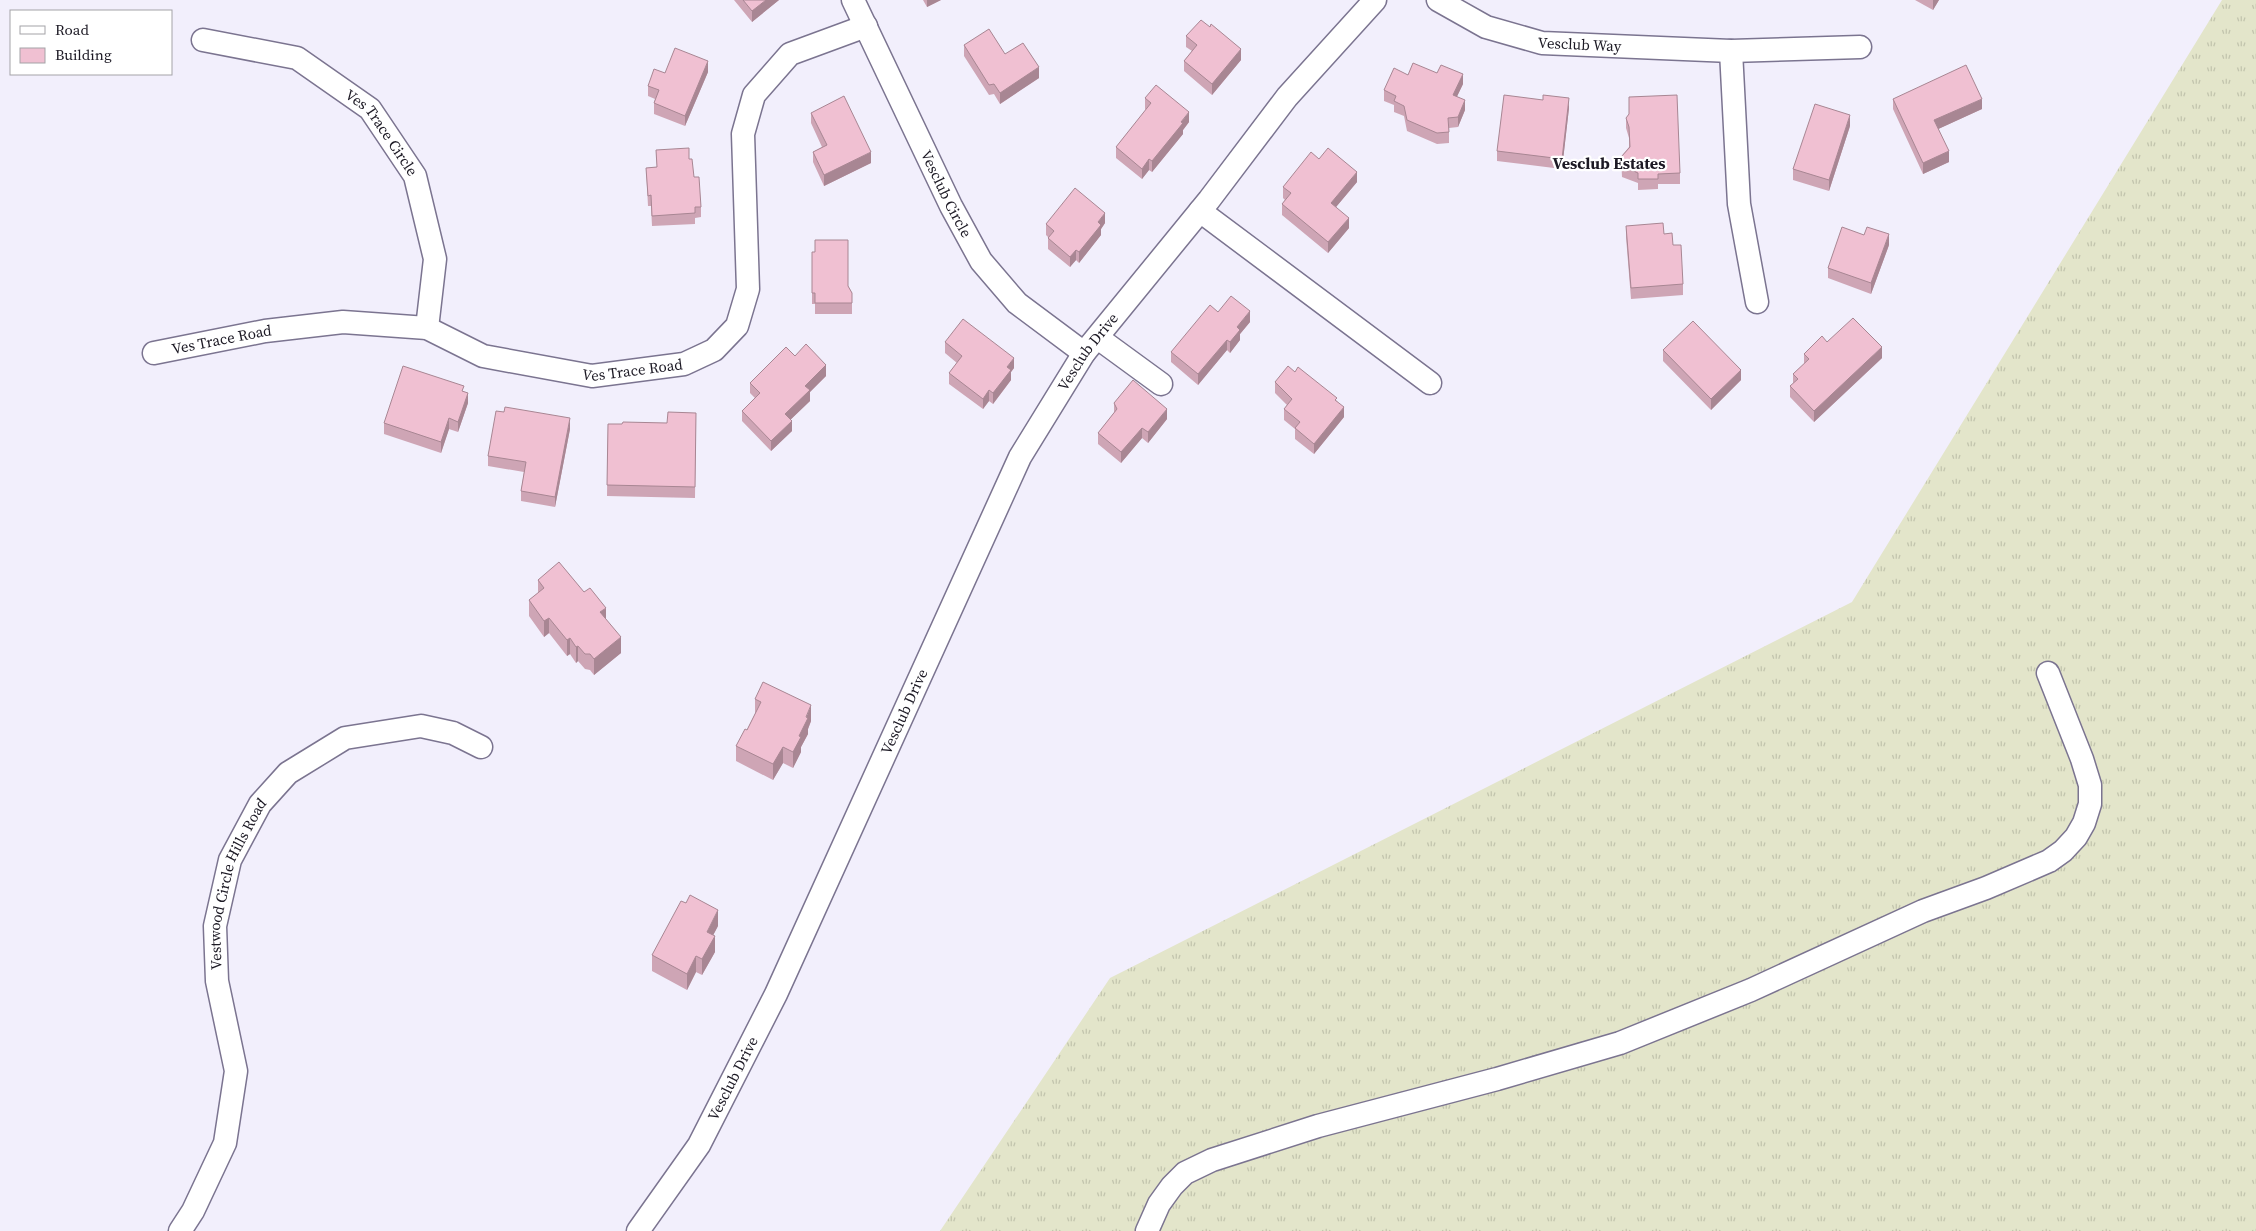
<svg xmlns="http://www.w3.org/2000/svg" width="2256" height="1231" viewBox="0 0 2256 1231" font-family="'Source Serif 4',serif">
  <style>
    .grass { fill: url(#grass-tufts) }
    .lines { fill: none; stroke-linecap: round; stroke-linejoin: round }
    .minor-casing { stroke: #7b7490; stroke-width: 25 }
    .minor { stroke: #fff; stroke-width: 22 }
    .wall { fill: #cea5b5 }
    .shaded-wall { fill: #a88693 }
    .building { fill: #f0c0d2; stroke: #a88693 }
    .labels { text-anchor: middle; stroke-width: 4.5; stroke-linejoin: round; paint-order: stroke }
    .street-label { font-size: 15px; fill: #1c1924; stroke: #fff }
    .neighbourhood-label { font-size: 16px; font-weight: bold; fill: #1c1924; stroke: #fff }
  </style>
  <defs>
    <pattern id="grass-tufts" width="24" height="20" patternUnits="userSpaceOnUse" patternTransform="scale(1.25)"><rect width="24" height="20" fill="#e3e5ca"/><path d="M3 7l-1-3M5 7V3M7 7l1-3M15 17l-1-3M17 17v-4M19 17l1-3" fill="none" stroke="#c2c4ad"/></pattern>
  </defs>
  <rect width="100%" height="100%" fill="#f2effc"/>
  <!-- grass -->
  <path class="grass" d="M2222 0H2256V1231H940L1110 978 1852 602Z"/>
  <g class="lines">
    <!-- minor casing -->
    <g class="minor-casing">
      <g id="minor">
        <path id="s1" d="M853 0 951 206 981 261 1017 303 1084 353"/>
        <path id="s2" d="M1438 0 1486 27 1542 43 1731 51 1860 47"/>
        <path id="s3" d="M203 40 297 58 370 109 415 176 435 259 427 328"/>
        <path d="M1731 51 1739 204 1757 302"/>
        <path d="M1200 211 1430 383"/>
        <path d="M1098 338 1161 384"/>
        <path id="s4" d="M154 353 265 331 343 322 427 328 483 356 592 376 684 364 714 350 737 326 748 289 743 134 754 95 790 54 866 26"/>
        <path id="s5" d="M180 1231 193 1211 225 1143 236 1071 217 981 215 926 230 860 260 804 288 773 345 738 421 726 453 733 481 747"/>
        <path id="s6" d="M638 1231 699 1145 776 994 1020 457 1084 353 1209 200 1287 97 1375 0"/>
        <path d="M1147 1231 1159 1204 1172 1186 1185 1173 1212 1160 1318 1126 1497 1079 1620 1043 1751 990 1923 911 1986 888 2049 861 2063 851 2076 837 2084 823 2090 804V785L2082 759 2048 673"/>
      </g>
    </g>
    <!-- minor -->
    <use href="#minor" class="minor"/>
  </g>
  <!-- wall -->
  <path class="wall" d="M734 0H779L752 22Z
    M923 0H941L927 7Z
    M1915 0H1939L1933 10Z
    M1186 36 1241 60 1212 95 1184 71V61L1192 51 1186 47Z
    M964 45 1005 54 1039 78 1000 104 994 94 989 95 964 56Z
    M708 72 685 126 654 114V103L655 99 648 96V86L665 73Z
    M1408 75 1463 84 1457 96 1465 110 1458 127 1449 128V143L1437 144 1407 131 1404 116 1394 112V105L1384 101V90Z
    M1629 97 1680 173V184H1658V189L1638 190V183L1622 177 1621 157 1629 147V138L1626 128V118L1629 115Z
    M1145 98 1189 122 1183 130V134L1152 172 1149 170 1142 179 1116 158V147L1146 110 1145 109Z
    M1893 99 1982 109 1938 129 1949 162 1923 174 1893 109Z
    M1569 108 1562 169 1497 161V151Z
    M811 113 871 163 824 186 813 162V152L822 147 811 123Z
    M1850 126 1829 191 1793 180V169Z
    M656 150 694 177 701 207V217L695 218V224L652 226 651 206H648L646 168 657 167Z
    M1319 159 1357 182 1336 207 1349 228 1328 253 1282 215V204L1285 200 1283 198V187Z
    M1105 223 1101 229V235L1079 263 1076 260 1070 267 1048 249V237L1046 235V224Z
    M1626 226 1664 234 1673 245 1683 284V295L1631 299 1626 237Z
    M1889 245 1871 294 1828 278V268Z
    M812 252 848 286 852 293V314H815V304H812Z
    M1218 312 1250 322 1240 334V340L1230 353 1227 350 1198 385 1171 362V352Z
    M945 342 1014 368 1011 372V380L993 404 989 401 983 409 949 384V373L957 363 945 353Z
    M1827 342 1882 358 1814 422 1790 397V386L1793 384V374L1804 364V354Z
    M1663 350 1741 380 1711 410 1663 361Z
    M795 356 826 376 810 392V401L790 420 792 431 771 451 742 421V411L755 398 750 393V383Z
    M1295 372 1337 401 1344 417 1314 454 1295 439V429L1284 420V409L1287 405 1275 393V382Z
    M464 391 468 403 458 432 449 429 441 453 384 434V423Z
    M1114 403 1167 419 1148 443 1142 438 1121 463 1098 444V433L1114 413Z
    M696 413 695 498 607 496 608 424H622L667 423Z
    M570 429 555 507 521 501V491L524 472 488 466V456Z
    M538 580 606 619 621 653 594 675 590 670 585 669 578 661 576 663 570 654 567 656 549 633 544 637 529 616V600L538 593Z
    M755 699 811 721 808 729V734L801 747V752L793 768 783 763 773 780 736 761V746L747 730 755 714Z
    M718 926 713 935 715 952 702 975 696 972 687 990 652 971V955Z"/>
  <!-- shaded-wall -->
  <path class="shaded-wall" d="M766 0H779L752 22V11Z
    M927 0H941L927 7Z
    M1933 0H1939L1933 10Z
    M1241 49V60L1212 95V84Z
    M708 61V72L685 126V116Z
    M1039 67V78L1000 104V93Z
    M1463 74V84L1453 105V95Z
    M1569 98V108L1562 169V159Z
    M1982 99V109L1934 131V120Z
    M1465 100V110L1458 127V117Z
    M1189 112V122L1183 130V134L1152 172V161Z
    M1850 115V126L1829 191V180Z
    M1949 151V162L1923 174V163Z
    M871 152V163L824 186V175Z
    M1149 159V170L1142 179V169Z
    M1357 172V182L1331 213V203Z
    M1105 213V223L1101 229V235L1079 263V252L1098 222Z
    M1349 218V228L1328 253V242Z
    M1889 234V245L1871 294V283Z
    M1076 250V260L1070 267V257Z
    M1250 311V322L1240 334V340L1230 353V342L1237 327Z
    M1227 340V350L1198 385V374Z
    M1882 347V358L1814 422V411Z
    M1014 358V368L1011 372V380L993 404V393L1007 367Z
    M826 365V376L810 392V401L785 425V414L805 386Z
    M1741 370V380L1711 410V399Z
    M989 390V401L983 409V399Z
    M468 393V403L458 432V422Z
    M1344 407V417L1314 454V444Z
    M1167 409V419L1148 443V432Z
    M449 418V429L441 453V442Z
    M570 418V429L555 507V497Z
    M792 421V431L771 451V441Z
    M1142 428V438L1121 463V452Z
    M606 608V623L600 612Z
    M549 618V633L544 637V621Z
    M621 637V653L594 675V659Z
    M570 638V654L567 656V640Z
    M578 646V661L576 663V647Z
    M811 705V721L808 729V734L801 747V752L793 768V752Z
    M783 747V763L773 780V764Z
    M718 910V926L707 947V932Z
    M715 936V952L702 975V959Z
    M696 956V972L687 990V974Z"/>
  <!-- building -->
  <path class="building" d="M743 0H766L752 11Z
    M1201 20 1210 27 1211 24 1241 49 1212 84 1184 61 1197 45 1186 36Z
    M989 29 1005 54 1023 43 1039 67 1000 93 994 84 989 85 964 45Z
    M675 48 708 61 685 116 654 103 659 90 648 86 654 69 665 73Z
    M1413 63 1437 73 1441 65 1463 74 1453 95 1465 100 1458 117 1448 118 1449 132 1437 133 1407 120 1404 106 1394 101 1396 96 1384 90 1394 68 1408 75Z
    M1966 65 1982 99 1934 120 1949 151 1923 163 1893 99Z
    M1156 85 1189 112 1181 122 1183 123 1152 161 1149 159 1142 169 1116 147 1151 103 1145 98Z
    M1504 95 1543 100V95L1569 98 1562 159 1497 151Z
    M1677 95 1680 173 1658 174V179H1638V173L1622 166 1621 157 1630 147 1629 127 1626 118 1629 114V97Z
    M844 96 871 152 824 175 813 152 827 145 811 113Z
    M1815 104 1850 115 1829 180 1793 169Z
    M689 148V159H692L694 177H699L701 207H695V213L652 216 651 195 648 196 646 168 657 167 656 150Z
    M1328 148 1357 172 1331 203 1349 218 1328 242 1282 204 1291 193 1283 187 1311 152 1319 159Z
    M1075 188 1105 213 1098 222 1101 225 1079 252 1076 250 1070 257 1048 238 1054 231 1046 224Z
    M1663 223 1664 234 1672 233 1673 245H1681L1683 284 1631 288 1626 226Z
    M1842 227 1864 235 1867 227 1889 234 1871 283 1828 268Z
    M815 240H848V286L852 293V303H815V293H812V252H815Z
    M1231 296 1250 311 1237 327 1240 330 1230 342 1227 340 1198 374 1171 352 1210 305 1218 312Z
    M1853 318 1882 347 1814 411 1790 386 1798 379 1793 374 1809 359 1804 354 1822 336 1827 342Z
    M963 319 1014 358 1007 367 1011 370 993 393 989 390 983 399 949 373 962 356 945 342Z
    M1693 321 1741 370 1711 399 1663 350Z
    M806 344 826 365 805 386 810 390 785 414 792 421 771 441 742 411 760 393 750 383 786 347 795 356Z
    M403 366 464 386 462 391 468 393 458 422 449 418 441 442 384 423Z
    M1288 366 1295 372 1298 367 1337 398 1335 400 1344 407 1314 444 1295 428 1300 422 1284 409 1292 399 1275 382Z
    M1133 380 1167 409 1148 432 1142 428 1121 452 1098 433 1117 409 1114 403Z
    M505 407 570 418 555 497 521 491 526 462 488 456 496 411 504 412Z
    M668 412 696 413 695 487 607 485 608 424H622L623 422 667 423Z
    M559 562 584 592 590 588 606 608 600 612 621 637 594 659 590 654H585L578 646 576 647 570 638 567 640 549 618 544 621 529 600 544 588 538 580Z
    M763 682 811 705 806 717 808 718 799 736 801 737 793 752 783 747 773 764 736 746 745 729 747 730 761 702 755 699Z
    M690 895 718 910 707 932 715 936 702 959 696 956 687 974 652 955 681 901 686 903Z"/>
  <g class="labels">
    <!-- street labels -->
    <g class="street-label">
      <text dy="5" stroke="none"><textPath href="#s2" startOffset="151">Vesclub Way</textPath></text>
      <text dy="5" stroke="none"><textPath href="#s3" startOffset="210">Ves Trace Circle</textPath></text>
      <text dy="5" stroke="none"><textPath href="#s1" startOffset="215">Vesclub Circle</textPath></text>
      <text dy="5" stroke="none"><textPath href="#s4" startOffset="69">Ves Trace Road</textPath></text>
      <text dy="5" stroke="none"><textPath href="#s6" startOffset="990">Vesclub Drive</textPath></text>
      <text dy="5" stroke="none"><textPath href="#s4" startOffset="490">Ves Trace Road</textPath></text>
      <text dy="5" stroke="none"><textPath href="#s6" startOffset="585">Vesclub Drive</textPath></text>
      <text dy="5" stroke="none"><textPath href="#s5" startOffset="365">Vestwood Circle Hills Road</textPath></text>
      <text dy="5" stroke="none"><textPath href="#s6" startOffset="180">Vesclub Drive</textPath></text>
    </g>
    <!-- neighbourhood labels -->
    <g class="neighbourhood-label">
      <text x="1609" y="169">Vesclub Estates</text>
    </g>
  </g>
  <!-- legend -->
  <rect x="10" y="10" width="162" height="65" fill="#ffffff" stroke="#a4a3a7"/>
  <rect x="20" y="26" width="25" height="8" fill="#ffffff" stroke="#a4a3a7"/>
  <text x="55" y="35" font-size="15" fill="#1c1924">Road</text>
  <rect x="20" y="48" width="25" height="15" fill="#f0c0d2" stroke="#a4a3a7"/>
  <text x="55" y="60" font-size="15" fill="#1c1924">Building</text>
</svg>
